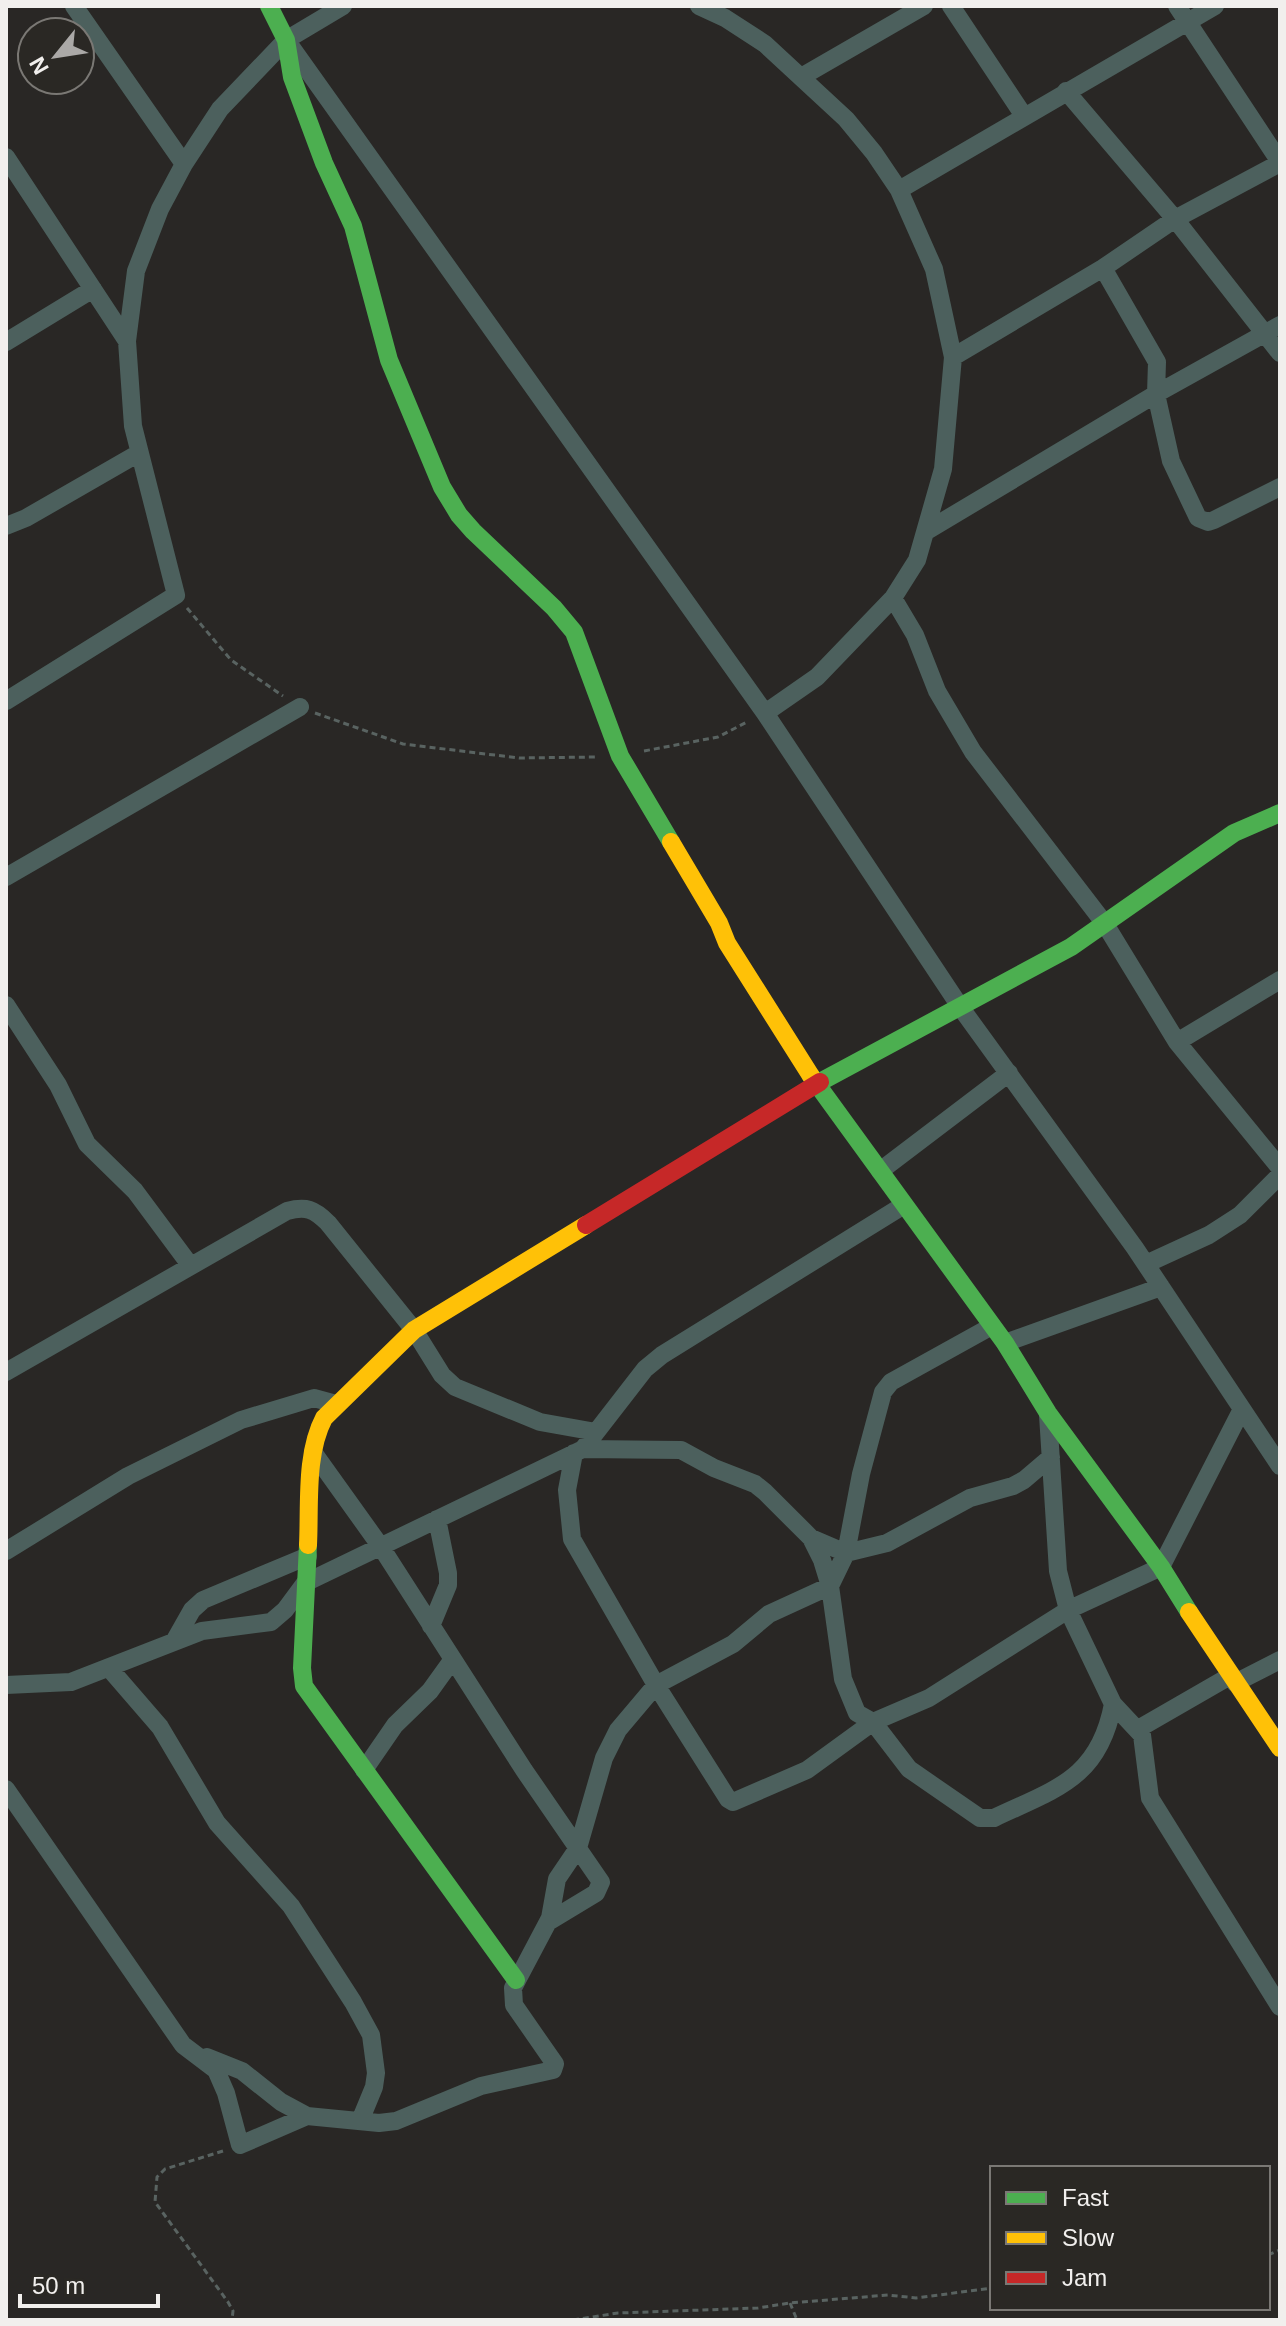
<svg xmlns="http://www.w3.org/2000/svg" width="1286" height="2326" viewBox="0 0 1286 2326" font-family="Arial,sans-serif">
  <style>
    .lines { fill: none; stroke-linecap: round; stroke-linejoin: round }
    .path { stroke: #596361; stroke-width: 3; stroke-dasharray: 6 4; stroke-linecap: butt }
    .street { stroke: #4c605d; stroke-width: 18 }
    .fast { stroke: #4caf50; stroke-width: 18 }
    .slow { stroke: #ffc107; stroke-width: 18 }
    .jam { stroke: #c62828; stroke-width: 18 }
  </style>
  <rect width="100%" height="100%" fill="#292725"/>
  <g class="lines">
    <!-- path -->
    <path class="path" d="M187 608 231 660 283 696
      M315 713 403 744 519 758 597 757
      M644 751 718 737 747 722
      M223 2151 165 2169 157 2177 155 2202 228 2302 233 2311 232 2320
      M1268 2255 1280 2250
      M790 2303 797 2320
      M573 2320 618 2313 758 2308 790 2303 888 2295 916 2298 992 2288"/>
    <!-- street -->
    <path class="street" d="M74 6 184 164
      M699 6 725 18 765 44 846 119 874 153 899 190 934 269 953 357 943 469 917 560 893 598 817 677 765 713
      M951 6 1024 116
      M1177 6 1280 162
      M289 44 765 713 961 1008 1135 1248 1280 1466
      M801 77 924 6
      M1066 91 1175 219 1280 353
      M6 157 127 341
      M899 190 1215 6
      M1103 268 1157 362 1156 394 1171 461 1198 518 1208 522 1214 520 1280 487
      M6 342 93 289
      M953 357 1103 268 1175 219 1280 163
      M6 526 26 518 139 453
      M925 532 1156 394 1280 325
      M893 598 915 635 937 691 973 752 1105 924 1177 1042 1280 1168
      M6 701 176 595 133 426 127 341 136 271 160 209 184 164 220 109 286 40 343 6
      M6 877 300 707
      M6 1005 58 1085 87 1144 135 1191 190 1265
      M1177 1042 1280 980
      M880 1171 1009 1073
      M1146 1264 1209 1235 1240 1215 1280 1175
      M1005 1343 1161 1287
      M6 1372 287 1211C306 1206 314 1209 328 1223L414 1330 442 1375 455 1387 540 1422 596 1432
      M1048 1415 1058 1571 1068 1610 1113 1704 1142 1735 1150 1798 1280 2007
      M583 1449 681 1450 714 1468 755 1484 765 1492 811 1538 822 1560 830 1586 843 1679 857 1713 873 1722 909 1769 980 1818H994C1055 1789 1099 1779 1113 1704
      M313 1452 381 1547 524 1770 601 1882 596 1893 548 1922
      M574 1453 567 1490 572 1539 656 1685 728 1799 733 1802 807 1770 873 1722 929 1698 1068 1610 1161 1567 1242 1409
      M811 1538 846 1553 887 1543 970 1498 1013 1486 1024 1480 1051 1457
      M6 1551 128 1476 241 1420 314 1398 336 1404
      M431 1626 448 1585V1573L437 1519
      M175 1640 192 1610 203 1600 308 1556
      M109 1668 160 1727 217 1823 291 1906 353 2002 371 2035 376 2073 374 2087 360 2121
      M1235 1683 1280 1660
      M6 1685 71 1682 202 1631 271 1622 285 1610 305 1583 583 1449 645 1369 662 1355 904 1205
      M1138 1729 1230 1676
      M364 1770 395 1725 430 1691 453 1659
      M6 1789 183 2045 216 2070 226 2093 240 2145 307 2116 379 2123 396 2121 481 2086 553 2070 555 2064 514 2005 513 1988 550 1918 557 1879 578 1848 604 1758 618 1730 656 1685 733 1644 769 1614 830 1586 846 1553 861 1474 883 1392 891 1382 992 1326
      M207 2057 242 2071 281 2102 307 2116"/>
    <!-- fast -->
    <path class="fast" d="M269 6 286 40 292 77 324 163 353 226 389 360 442 487 459 515 473 531 554 608 574 632 620 756 671 842
      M811 1076 1005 1343 1048 1413 1161 1567 1189 1612
      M820 1082 1071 947 1234 833 1280 813
      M308 1545 302 1668 304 1686 516 1980"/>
    <!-- slow -->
    <path class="slow" d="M671 842 719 923 727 943 811 1076
      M308 1545C310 1505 305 1454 324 1418L414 1330 586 1225
      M1189 1612 1280 1748"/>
    <!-- jam -->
    <path class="jam" d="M586 1225 820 1082"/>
  </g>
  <!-- border -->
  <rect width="1286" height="2326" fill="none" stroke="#f1efed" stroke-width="16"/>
  <!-- legend -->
  <rect x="990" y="2166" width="280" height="144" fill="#2a2824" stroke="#7a7874" stroke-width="2"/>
  <rect x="1006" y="2192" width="40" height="12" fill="#4caf50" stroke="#7a7874" stroke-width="2"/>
  <text x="1062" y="2206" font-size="24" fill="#f1efed">Fast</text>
  <rect x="1006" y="2232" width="40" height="12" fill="#ffc107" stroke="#7a7874" stroke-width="2"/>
  <text x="1062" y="2246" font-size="24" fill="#f1efed">Slow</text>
  <rect x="1006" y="2272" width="40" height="12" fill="#c62828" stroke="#7a7874" stroke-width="2"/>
  <text x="1062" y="2286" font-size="24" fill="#f1efed">Jam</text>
  <!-- north arrow -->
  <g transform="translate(56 56) rotate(240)"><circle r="38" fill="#2a2824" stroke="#7a7874" stroke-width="2"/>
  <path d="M0-6L14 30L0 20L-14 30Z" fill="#aba9a7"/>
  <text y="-12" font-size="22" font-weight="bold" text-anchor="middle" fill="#f1efed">N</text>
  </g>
  <!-- scale -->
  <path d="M20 2294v12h138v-12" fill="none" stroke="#f1efed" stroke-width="4"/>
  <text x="32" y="2294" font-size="24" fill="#f1efed" stroke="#2a2824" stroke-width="6" paint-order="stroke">50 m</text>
</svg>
